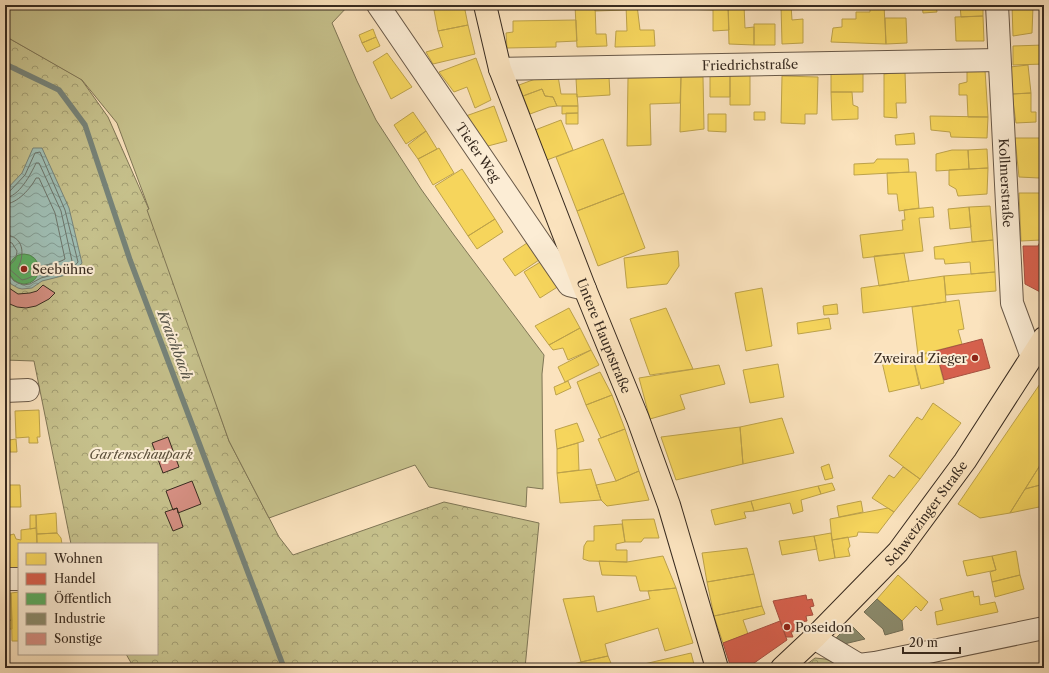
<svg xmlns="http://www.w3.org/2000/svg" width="1049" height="673" viewBox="0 0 1049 673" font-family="'Libre Caslon Text',serif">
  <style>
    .forest { fill: url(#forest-crowns); stroke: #7f7656 }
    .garden { fill: #c6c18c; stroke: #7f7656 }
    .water { fill: url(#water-waves); stroke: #768379 }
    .homes { fill: #f6d55c; stroke: #bda24a }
    .shops { fill: #d6604d; stroke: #a75040 }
    .public { fill: #5aae61; stroke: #50874e }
    .industry { fill: #8c8c6e; stroke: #736f57 }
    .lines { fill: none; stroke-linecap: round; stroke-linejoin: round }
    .shore { stroke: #6c746a; stroke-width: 1 }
    .stream { stroke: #768379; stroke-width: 5.5 }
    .building { fill: #d58f82; stroke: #382b20 }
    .minor-casing { stroke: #695948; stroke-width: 24 }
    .major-casing { stroke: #382b20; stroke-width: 24 }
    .minor { stroke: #fcedd5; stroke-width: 22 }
    .major { stroke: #fbe3be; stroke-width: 22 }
    .poi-dot { fill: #8f2418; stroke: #fcedd5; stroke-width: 1.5 }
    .labels { text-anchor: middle; stroke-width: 4; stroke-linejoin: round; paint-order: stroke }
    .street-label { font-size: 13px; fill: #382b20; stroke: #fcedd5 }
    .poi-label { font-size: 13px; fill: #382b20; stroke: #fcedd5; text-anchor: start }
    .park-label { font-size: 13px; font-style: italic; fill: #5c503b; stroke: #fcedd5 }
    .water-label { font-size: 14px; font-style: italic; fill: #525045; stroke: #fcedd5 }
  </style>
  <defs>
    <pattern id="forest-crowns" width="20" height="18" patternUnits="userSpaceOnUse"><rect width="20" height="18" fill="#c6c18c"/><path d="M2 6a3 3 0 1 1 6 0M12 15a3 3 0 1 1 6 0" fill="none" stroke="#a29d72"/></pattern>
    <pattern id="water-waves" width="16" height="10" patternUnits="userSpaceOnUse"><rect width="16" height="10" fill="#9fbeb4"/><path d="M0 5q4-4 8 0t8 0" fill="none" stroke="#839b92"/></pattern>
  </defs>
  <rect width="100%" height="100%" fill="#fbe3be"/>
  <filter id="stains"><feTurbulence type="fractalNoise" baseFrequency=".005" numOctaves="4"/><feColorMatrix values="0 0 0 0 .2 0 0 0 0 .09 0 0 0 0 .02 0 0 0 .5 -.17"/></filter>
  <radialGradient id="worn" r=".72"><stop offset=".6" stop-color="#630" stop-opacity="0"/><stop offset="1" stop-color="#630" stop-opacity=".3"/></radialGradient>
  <!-- forest -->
  <path class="forest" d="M5 36 81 79 108 117 151 214 229 441 279 537 293 555 444 502 539 523 525 668H134L126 654H157V544H71L34 361 5 360Z
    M815 658 825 659 851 668H802Z"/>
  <!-- garden -->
  <path class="garden" d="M5 5H349L332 23 357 81 376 120 421 189 454 235 544 355 542 374 543 489 527 487 526 507 429 487 415 465 269 518 229 441 147 210 149 209 117 123 82 80 5 36Z"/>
  <!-- water -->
  <path class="water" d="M33 148H42L69 208 82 263 74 273 42 281 32 288 22 289 18 288 11 284 7 278 5 268 8 252 5 249V191L22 173Z"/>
  <!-- homes -->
  <path class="homes" d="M458 5H464L468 25 438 31 434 10Z
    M575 5H595L596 34H606L607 46 577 47Z
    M595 5H626V10L595 11Z
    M626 5H637L640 30H654L655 46 615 47 616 31H627Z
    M679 5H728L729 30 713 31V10L679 9Z
    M728 5H744L745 28 754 27V45L729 44Z
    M781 5H791L792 20 803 19V43L782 44Z
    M870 5H884L886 44 831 42 833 28 842 27V19H856V12H870Z
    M922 5H936L937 12 923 13Z
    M960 5H983V16L961 17Z
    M1012 5H1044V7L1033 6 1032 33 1013 36Z
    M983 16 984 41H956L955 17Z
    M885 18H906L907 43 886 44Z
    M576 20 577 41 556 42V47L507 48 506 33 513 32V21Z
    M754 24H775V45H754Z
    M468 25 475 54 433 64 426 52 443 47 438 31Z
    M373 29 376 37 362 43 359 35Z
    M376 37 380 46 367 52 362 43Z
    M1044 45V64L1013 65V46Z
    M387 53 412 87 391 99 373 62Z
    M476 58 491 100 475 108 467 87 454 92 439 72Z
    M1028 65 1031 93 1012 94 1010 67Z
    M985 70 988 117H968L967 95H959V84L967 82V71Z
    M863 72V92H831V73Z
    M905 72 906 103H896L897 118 884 117V74Z
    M710 74 730 75V97H710Z
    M730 75H750V105H730Z
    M558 76 561 94H577L578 106H557L553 97 545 96 542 89 523 96 519 85 538 78Z
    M782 76 818 77 817 114H805V124L781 123Z
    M609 77 610 95 577 97 576 78Z
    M681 77 680 103 650 104 651 145 627 146 628 78Z
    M681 77H703L704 129 680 132Z
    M542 89 545 96 553 97 557 106 549 107 530 114 523 96Z
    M831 92H852L853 105 858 107V119L832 120Z
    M1031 93V112H1036V122L1016 123 1012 94Z
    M494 106 507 141 484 147 463 117Z
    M562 106H578V113L562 114Z
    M413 112 426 131 406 144 394 125Z
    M754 112H765V120H754Z
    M566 113H578V124H566Z
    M708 114H726V132L708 131Z
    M930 116 988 117 987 138 951 137 950 132 931 130Z
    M561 120 573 150 547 160 535 130Z
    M426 131 437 149 418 159 408 145Z
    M914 133 915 144 896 145 895 135Z
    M1015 138H1044V180L1039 178 1019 177Z
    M603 139 624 193 577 211 556 157Z
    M439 148 454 173 433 185 418 159Z
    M987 149 988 168 969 169 968 150Z
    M952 150H968L969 169 936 171V154Z
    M877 159H908L909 172 854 175V164L874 163Z
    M988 168 987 194 958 196 956 189 949 185V170Z
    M462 169 495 219 468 236 435 186Z
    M916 172 919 208 899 211 897 194H888L887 173Z
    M624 193 645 248 598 266 577 211Z
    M1019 193H1039L1044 194V209L1041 216V240L1021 241Z
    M990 206 993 240 972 242 969 207Z
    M933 207 934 217 919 218 923 251 863 258 860 235 903 230 902 220H905L904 210Z
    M969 207 971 227 950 229 948 209Z
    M1044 209V242L1041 240V216Z
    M495 219 503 232 477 249 468 236Z
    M993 240 995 272 971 274 970 262 945 264 944 259H935L934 247 972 242Z
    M527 243 539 260 515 276 503 259Z
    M678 251 679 266 667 284 627 288 624 258Z
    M904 253 909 281 879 286 874 256Z
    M542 261 559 286 540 298 524 272Z
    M995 272 996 291 946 295 944 276Z
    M944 276 946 302 863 313 861 288Z
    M762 288 772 346 746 351 735 293Z
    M959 300 964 329 958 330 962 344 918 355 912 307Z
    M837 304 838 314 824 315 823 306Z
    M569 308 580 328 549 345 535 326Z
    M666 308 693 369 650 375 630 319Z
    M829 318 831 329 798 334 797 323Z
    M580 328 591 350 568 360 563 348 553 350 549 345Z
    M591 350 599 365 565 382 558 367Z
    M936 351 944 383 921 389 913 357Z
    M913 357 919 385 889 392 882 362Z
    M778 364 784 397 750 403 743 370Z
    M719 365 725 384 680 395 685 409 650 419 639 378Z
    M600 372 612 395 586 405 577 382Z
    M568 381 571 388 556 395 554 387Z
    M1042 381 1044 382V459L1010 513 980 518 958 504Z
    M612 395 625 429 601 438 586 405Z
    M933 403 961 423 920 479 889 456 917 417 922 420Z
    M5 404H9L10 420H5Z
    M39 410 40 437H37L38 443H29V437L16 438 15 411Z
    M782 418 794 453 743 464 740 427Z
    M577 423 584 441 557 449 555 430Z
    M740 427 743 464 676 480 661 437Z
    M625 429 639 471 616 481 598 439Z
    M16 439 17 452H10L9 440Z
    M578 443 579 470 557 473V449Z
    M1044 459V484L1025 489Z
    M829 464 833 478 825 480 821 467Z
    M903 467 920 479 894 512 872 498 889 475 894 478Z
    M591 469 601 500 560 503 557 473Z
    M639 471 649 500 607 506 601 500 596 485 616 481Z
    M832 483 835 490 821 494 818 486Z
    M1044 484V506L1010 513 1025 489Z
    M5 485H20L21 507H5Z
    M818 486 821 494 801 500 803 511 793 514 790 503 754 511 751 501Z
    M751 501 754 511 744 512 746 518 715 525 711 510Z
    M861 501 863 512 839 517 837 506Z
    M888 508 894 512 878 533 858 532 857 536 832 540 830 519Z
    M56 513 57 533 37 534 36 515Z
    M30 515H36V528L30 529Z
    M654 519 659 538H644L641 542H625L622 520Z
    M622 524 625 542 616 544V550H627V562L589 561 583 559 584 546 587 541H594V526Z
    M36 528 37 544H19V571L6 572V536L14 534 16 539 21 540V530Z
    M57 533 61 538 62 544H37V534Z
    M831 533 835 558 819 561 814 536Z
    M814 536 817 549 782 555 779 541Z
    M848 537 850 546 848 549 850 556 835 558 832 540Z
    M747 548 754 574 707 582 702 553Z
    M1016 551 1020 575 992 582 990 572 996 570 992 556Z
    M663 556 676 588 648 591H640L636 576 602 575 599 561 627 562Z
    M992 556 996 570 967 576 963 561Z
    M754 574 762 606 714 616 707 582Z
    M898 575 928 602 921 611 916 606 902 621 877 599Z
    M1020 575 1024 589 995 597 992 582Z
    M676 588 693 643 665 651 658 628 605 644 608 656 581 662 563 599 594 596 597 612 650 599 648 591Z
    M973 591 974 597 979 596 980 605 995 602 998 612 937 625 935 612 943 610 940 599Z
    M19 592V641H12L11 593Z
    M5 593H11L12 620 5 621Z
    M762 606 765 614 743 620 748 634 723 643 714 616Z
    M12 620V629H5V621Z
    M691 653 695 668H641L640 665Z
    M608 656 613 668H559L581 662Z"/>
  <!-- shops -->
  <path class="shops" d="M1041 240 1044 242V294L1025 284 1023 246H1038Z
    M982 339 990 368 944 380 936 351Z
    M806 595 807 600 812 599 814 606 810 607 813 615 806 616 807 621 801 622 802 625 795 627 798 631 791 632 793 637H786L773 601Z
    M780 621 787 640 747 668H731L723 643Z"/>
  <!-- public -->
  <path class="public" d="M9 269a15 15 0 1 1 30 0a15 15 0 1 1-30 0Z"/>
  <!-- industry -->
  <path class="industry" d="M877 599 902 621 903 630 885 635 883 629 864 612Z
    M850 624 865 639 840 645 835 639Z"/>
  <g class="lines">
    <!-- shore -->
    <path class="shore" d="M5 193 9 192 25 175 35 153 40 152 65 210 78 262 71 270 41 278 30 284 23 285 14 281 9 275 5 274
      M5 198C19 197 31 174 36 163H39L61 211 72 261C65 270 50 269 40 273 33 275 29 279 22 280L8 268C11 261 16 264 17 251L12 243 5 241
      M5 204C17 204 31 188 36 178H39L55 213 65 259C57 264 47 264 38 267 32 269 29 273 23 274L18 268C25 254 24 236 5 235"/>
    <!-- stream -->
    <path class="stream" d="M5 64 59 90 85 125 130 260 284 668"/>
  </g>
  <!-- building -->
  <path class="building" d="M5 283 9 288 18 294 30 293 37 291 43 285 55 293 49 299 36 306 26 308 17 307 5 302Z
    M168 437 179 467 163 473 152 443Z
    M192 481 201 504 178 513 177 508 173 510 166 491Z
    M177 508 183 527 173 531 165 512Z"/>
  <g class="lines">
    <!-- minor casing -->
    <g class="minor-casing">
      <g id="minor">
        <path id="s1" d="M378 5 569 285 585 289"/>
        <path id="s2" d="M997 5 1012 303 1032 357"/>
        <path id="s3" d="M500 69 999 60"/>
        <path d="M5 391 28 390"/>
        <path d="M5 579H19"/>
        <path d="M814 638 859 665 875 663 1044 628"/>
      </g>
    </g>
    <!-- major casing -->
    <g class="major-casing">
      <g id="major">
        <path id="s4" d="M485 5 500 69 585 289 638 419 669 505 717 668"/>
        <path id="s5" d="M782 668 814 638 898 552 965 461 1044 338"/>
      </g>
    </g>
    <!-- minor -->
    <use href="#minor" class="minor"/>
    <!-- major -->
    <use href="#major" class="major"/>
  </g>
  <!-- markers -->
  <g class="poi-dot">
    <circle cx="24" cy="269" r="4"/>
    <circle cx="975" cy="358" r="4"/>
    <circle cx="787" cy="627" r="4"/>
  </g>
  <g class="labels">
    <!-- street labels -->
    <g class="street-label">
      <text dy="5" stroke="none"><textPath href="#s3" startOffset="250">Friedrichstraße</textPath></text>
      <text dy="5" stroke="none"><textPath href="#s1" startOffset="178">Tiefer Weg</textPath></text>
      <text dy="5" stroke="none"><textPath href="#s2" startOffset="178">Kollmerstraße</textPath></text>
      <text dy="5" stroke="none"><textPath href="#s4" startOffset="352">Untere Hauptstraße</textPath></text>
      <text dy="5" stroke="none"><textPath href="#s5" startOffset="212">Schwetzinger Straße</textPath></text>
    </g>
    <!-- poi labels -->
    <g class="poi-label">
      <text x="32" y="274">Seebühne</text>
      <text x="967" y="363" text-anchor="end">Zweirad Zieger</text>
      <text x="795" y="632">Poseidon</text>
    </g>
    <!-- park labels -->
    <g class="park-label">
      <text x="141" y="459">Gartenschaupark</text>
    </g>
    <!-- water labels -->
    <g class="water-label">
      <text transform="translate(175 345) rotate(69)" y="5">Kraichbach</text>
    </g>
  </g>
  <!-- margin -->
  <rect width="1049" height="673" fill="none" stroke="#fbe3be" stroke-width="20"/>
  <rect x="6" y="6" width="1037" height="661" fill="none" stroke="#382b20" stroke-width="2"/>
  <rect x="10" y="10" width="1029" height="653" fill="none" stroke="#382b20"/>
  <!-- legend -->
  <rect x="18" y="543" width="140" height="112" fill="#fcedd5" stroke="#ae9f8d"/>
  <rect x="26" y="553" width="20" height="12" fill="#f6d55c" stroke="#ae9f8d"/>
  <text x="54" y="563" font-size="12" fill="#382b20">Wohnen</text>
  <rect x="26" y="573" width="20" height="12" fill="#d6604d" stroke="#ae9f8d"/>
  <text x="54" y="583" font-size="12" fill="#382b20">Handel</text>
  <rect x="26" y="593" width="20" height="12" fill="#5aae61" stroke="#ae9f8d"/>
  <text x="54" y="603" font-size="12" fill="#382b20">Öffentlich</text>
  <rect x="26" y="613" width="20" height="12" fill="#8c8c6e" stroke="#ae9f8d"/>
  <text x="54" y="623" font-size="12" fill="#382b20">Industrie</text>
  <rect x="26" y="633" width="20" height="12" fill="#d58f82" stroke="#ae9f8d"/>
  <text x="54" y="643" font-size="12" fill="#382b20">Sonstige</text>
  <!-- scale -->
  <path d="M903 647v6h57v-6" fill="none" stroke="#382b20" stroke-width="2"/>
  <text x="909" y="647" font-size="12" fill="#382b20" stroke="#fcedd5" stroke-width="3" paint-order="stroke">20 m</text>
  <rect width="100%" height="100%" filter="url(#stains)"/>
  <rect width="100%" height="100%" fill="url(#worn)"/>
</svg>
